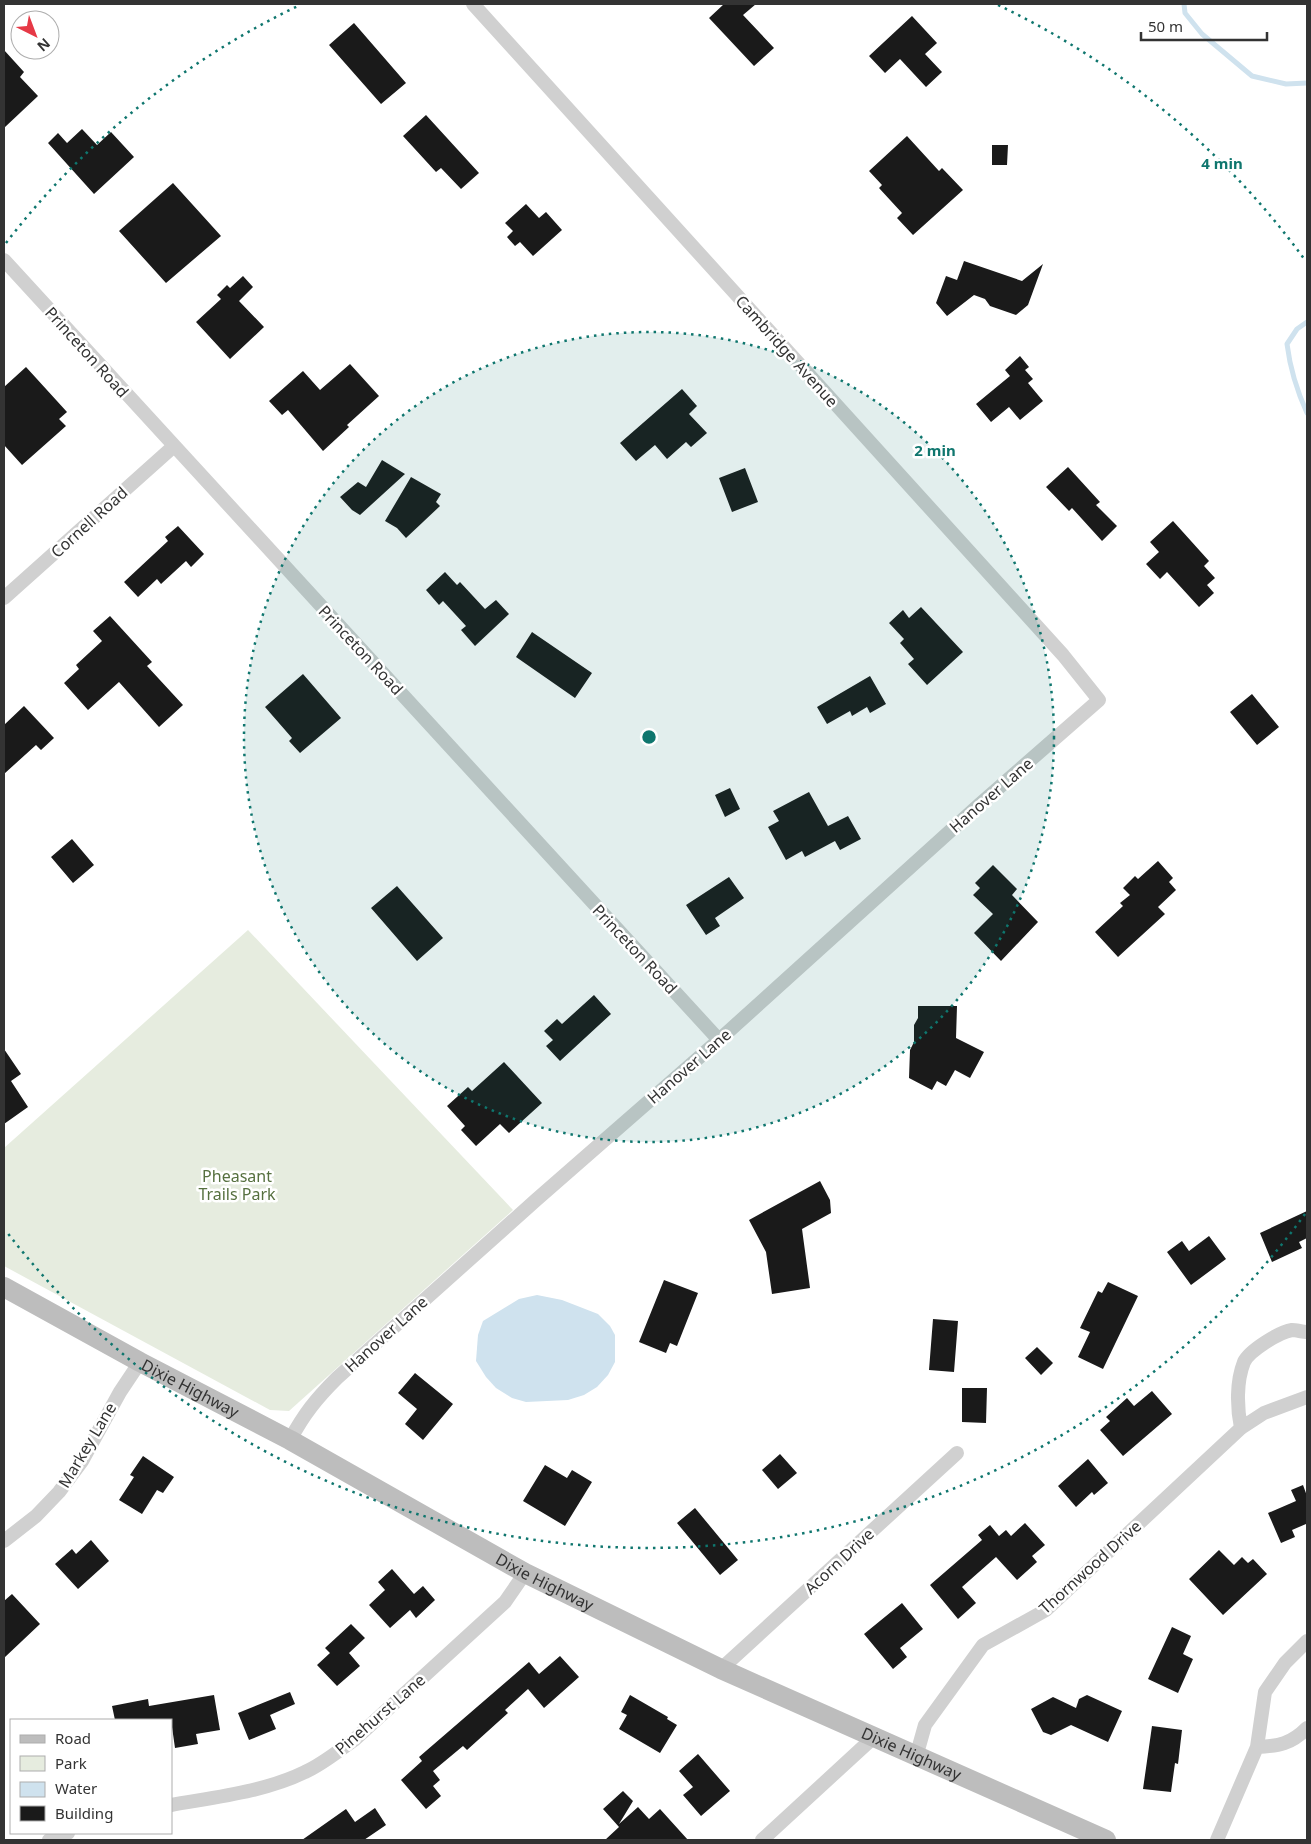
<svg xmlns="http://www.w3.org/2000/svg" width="1311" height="1844" viewBox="0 0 1311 1844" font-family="'Noto Sans',sans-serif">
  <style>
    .green { fill: #e6ecdf }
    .water { fill: #cfe2ee }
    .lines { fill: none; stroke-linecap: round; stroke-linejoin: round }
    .stream { stroke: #cfe2ee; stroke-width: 5 }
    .building { fill: #1a1a1a }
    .minor { stroke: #d0d0d0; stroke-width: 14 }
    .secondary { stroke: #bdbdbd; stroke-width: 20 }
    .ring { fill: none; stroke: #0f766e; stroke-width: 2.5; stroke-dasharray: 2.5 5 }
    .labels { text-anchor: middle; stroke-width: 5; stroke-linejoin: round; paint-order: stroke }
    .street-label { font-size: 16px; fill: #333; stroke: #fff }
    .park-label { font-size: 16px; fill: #56703f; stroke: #fff }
    .centre { fill: #0f766e; stroke: #fff; stroke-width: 2.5 }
    .ring-label { font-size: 15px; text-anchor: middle; font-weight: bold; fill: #0f766e; stroke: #fff; stroke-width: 5; stroke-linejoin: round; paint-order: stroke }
  </style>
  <rect width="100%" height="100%" fill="#fff"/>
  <!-- green -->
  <path class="green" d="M248 930 513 1210 289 1411 270 1410 4 1266V1148Z"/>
  <!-- water -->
  <path class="water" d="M537 1295 562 1300 598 1314 610 1326 615 1335V1362L608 1375 597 1387 584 1395 568 1400 526 1402 512 1398 496 1388 486 1377 476 1361 478 1335 483 1321 519 1299Z"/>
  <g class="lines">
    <!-- stream -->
    <path class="stream" d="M1184 4 1185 13 1202 34 1252 76 1286 84 1307 83
      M1307 322 1297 329 1287 344C1290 368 1297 391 1307 413"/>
  </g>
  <!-- building -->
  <path class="building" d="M724 4H756L743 15 774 48 754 66 709 18Z
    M912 16 937 43 925 54 942 72 926 87 900 59 885 73 869 56Z
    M354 23 406 83 381 104 329 45Z
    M4 50 24 72 20 77 38 96 4 128Z
    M426 115 479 173 461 189 441 168 436 172 403 136Z
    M82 129 97 145 111 132 134 157 94 194 48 143 58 133 67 143Z
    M907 136 939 171 942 168 963 190 913 235 897 218 902 213 879 188 882 185 869 171Z
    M992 145H1008L1007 165H992Z
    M173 183 221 236 166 283 119 231Z
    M526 204 539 218 546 212 562 230 533 256 520 242 515 246 507 237 513 231 505 223Z
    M964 261 1022 281 1043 264 1028 305 1016 315 990 306 985 299 974 295 947 316 936 303 946 276 957 280Z
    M243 276 253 287 239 301 264 327 230 359 196 322 221 299 217 295 227 285 230 288Z
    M1020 356 1029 367 1025 370 1033 379 1028 383 1043 401 1020 420 1009 407 991 422 976 404 1010 376 1005 370Z
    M350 364 379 396 347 425 349 427 323 451 288 410 282 415 269 401 303 371 320 390Z
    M26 367 67 412 59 419 66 426 22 465 4 445V387Z
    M682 389 697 406 689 414 707 433 691 447 686 442 667 459 655 445 636 461 620 443Z
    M382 460 405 474 360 515 352 510 340 497 358 482 366 487Z
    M1068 467 1100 502 1096 505 1117 526 1102 541 1072 508 1069 511 1046 487Z
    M745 468 758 502 732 512 719 478Z
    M411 477 441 494 436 502 440 506 406 538 397 528 385 521Z
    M1173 521 1209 561 1204 566 1215 578 1207 585 1214 593 1199 607 1167 572 1160 579 1146 564 1159 552 1150 542Z
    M178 526 204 554 191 567 186 561 161 584 157 579 138 597 124 582 168 541 165 537Z
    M445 572 457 585 460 582 485 609 496 600 509 614 475 646 461 630 466 626 443 601 439 605 426 590Z
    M921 607 963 652 927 685 908 664 914 659 900 643 904 639 889 623 903 610 909 618Z
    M110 616 152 662 147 666 183 705 159 727 119 682 88 710 64 683 79 669 76 665 102 641 93 631Z
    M532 632 592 673 575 698 516 657Z
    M303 674 341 718 300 753 289 741 292 738 265 707Z
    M870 676 886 704 870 713 867 707 852 716 850 711 827 724 817 707Z
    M1252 694 1279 727 1257 745 1230 712Z
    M24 706 54 738 41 750 36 745 4 774V725Z
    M730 788 740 809 725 817 715 795Z
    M809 792 828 826 848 816 861 839 840 850 835 841 805 857 802 851 786 860 768 827 779 821 773 811Z
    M72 839 94 865 73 883 51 857Z
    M1158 861 1173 878 1169 882 1176 890 1158 907 1165 914 1118 957 1095 932 1123 906 1120 903 1130 895 1123 888 1135 876 1138 879Z
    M993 865 1017 889 1012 895 1038 922 1001 961 974 933 993 914 973 895 980 888 975 883Z
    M729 877 744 898 715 918 720 926 706 935 686 905Z
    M397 886 443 938 417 961 371 908Z
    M594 995 611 1014 560 1061 546 1046 553 1040 544 1031 557 1019 562 1024Z
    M918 1006H957L956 1038 984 1052 970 1078 955 1070 946 1086 937 1081 932 1090 909 1078 910 1050 914 1042V1025L918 1018Z
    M4 1049 21 1074 11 1081 28 1107 4 1124Z
    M504 1062 542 1103 509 1133 500 1124 476 1146 461 1130 465 1126 447 1106 468 1087 472 1091Z
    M820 1181 830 1200 831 1213 802 1229 810 1288 772 1294 766 1252 749 1220Z
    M1307 1211V1238L1299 1242 1302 1248 1272 1262 1260 1233Z
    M1209 1236 1226 1259 1191 1285 1167 1252 1182 1241 1189 1251Z
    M664 1280 698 1293 677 1346 670 1343 666 1353 639 1342Z
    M1108 1282 1138 1296 1103 1369 1078 1357 1090 1332 1080 1328 1098 1291 1102 1293Z
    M933 1319 958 1321 954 1372 929 1370Z
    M1037 1347 1053 1363 1041 1375 1025 1358Z
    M415 1373 453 1404 423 1440 405 1424 417 1409 398 1393Z
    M962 1388H987L986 1423 962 1422Z
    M1152 1391 1172 1414 1123 1456 1100 1430 1110 1421 1106 1417 1127 1398 1134 1406Z
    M780 1454 797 1473 778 1489 762 1470Z
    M143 1456 174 1477 163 1493 157 1490 142 1514 119 1500 134 1477 130 1475Z
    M1088 1459 1108 1483 1094 1495 1092 1492 1076 1507 1058 1486Z
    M545 1465 567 1478 572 1470 592 1482 565 1526 523 1501Z
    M1303 1485 1307 1496V1527L1306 1524 1292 1530 1295 1537 1281 1543 1268 1513 1296 1501 1291 1490Z
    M695 1508 738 1560 720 1575 677 1523Z
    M1025 1523 1045 1545 1032 1556 1037 1562 1017 1580 996 1557 962 1587 976 1603 958 1619 930 1585 982 1540 978 1535 990 1525 999 1536 1006 1530 1011 1536Z
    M91 1540 109 1561 78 1589 55 1564 72 1549 76 1554Z
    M1219 1550 1234 1565 1242 1557 1248 1563 1253 1559 1267 1574 1223 1615 1189 1579Z
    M392 1569 414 1594 423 1586 435 1600 416 1618 410 1610 390 1628 369 1605 385 1590 378 1582Z
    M12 1594 40 1624 4 1658V1601Z
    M902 1603 923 1629 900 1648 907 1657 893 1669 864 1634Z
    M351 1624 365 1638 349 1653 360 1666 337 1686 317 1665 330 1653 325 1648Z
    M1172 1627 1191 1636 1183 1654 1193 1659 1178 1693 1148 1679Z
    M560 1656 579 1677 544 1708 528 1689 505 1710 508 1713 467 1750 463 1746 433 1771 440 1780 433 1786 441 1796 426 1809 401 1780 422 1761 419 1757 529 1662 539 1674Z
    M290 1692 295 1704 270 1715 276 1729 249 1740 238 1713Z
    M214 1695 220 1730 196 1734 198 1744 175 1748 171 1720H115L112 1706 148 1699 149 1706Z
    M630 1695 668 1717 667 1719 677 1725 660 1753 619 1729 627 1715 621 1712Z
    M1087 1695 1122 1711 1108 1742 1071 1725 1051 1735 1043 1732 1031 1709 1053 1697 1076 1708 1079 1699Z
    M1152 1726 1182 1730 1178 1764 1175 1763 1171 1792 1143 1789Z
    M698 1754 730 1791 701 1816 683 1795 693 1787 679 1771Z
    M623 1791 633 1801 619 1824 638 1807 649 1819 660 1809 688 1840H605L619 1827 603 1809Z
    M375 1808 386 1825 364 1840H302L346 1809 355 1822Z"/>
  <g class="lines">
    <!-- minor -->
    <path class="minor" d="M4 260 719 1040
      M4 598 174 446
      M1241 1428C1237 1408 1236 1382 1244 1362 1249 1351 1279 1332 1292 1330 1296 1330 1303 1332 1307 1332
      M290 1440C304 1414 316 1399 337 1378L536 1200 719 1040 979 805 1099 700 1063 655 473 4
      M4 1541 36 1516 59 1492 82 1461 120 1392 140 1362
      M1307 1641 1285 1663 1265 1692 1257 1747C1279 1746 1291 1744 1307 1728
      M721 1669 957 1453
      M916 1757 925 1725 983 1645 1046 1610 1241 1428 1264 1413 1307 1397
      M171 1805C216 1797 264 1792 305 1772 323 1764 338 1751 354 1740L505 1602 525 1573
      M49 1840 68 1833
      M762 1840 874 1737
      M1217 1840 1257 1747"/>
    <!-- secondary -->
    <path class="secondary" id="s1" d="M4 1287 140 1362 290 1440 525 1573 721 1669 1106 1840"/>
  </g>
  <!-- distance rings -->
  <circle cx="649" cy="737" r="405" fill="#0f766e" fill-opacity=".12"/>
  <g class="ring">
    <circle cx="649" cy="737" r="405"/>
    <path d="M1305 1214A811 811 0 0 1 6 1231M6 243A811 811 0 0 1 300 5M998 5A811 811 0 0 1 1305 260"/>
  </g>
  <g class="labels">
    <!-- street labels -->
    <g class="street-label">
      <text transform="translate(787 351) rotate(48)" y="6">Cambridge Avenue</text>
      <text transform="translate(87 352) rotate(48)" y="6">Princeton Road</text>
      <text transform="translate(89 522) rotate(-42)" y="6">Cornell Road</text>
      <text transform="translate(361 650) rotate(47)" y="6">Princeton Road</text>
      <text transform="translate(991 795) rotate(-41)" y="6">Hanover Lane</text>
      <text transform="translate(635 949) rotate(47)" y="6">Princeton Road</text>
      <text transform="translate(689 1066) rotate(-41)" y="6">Hanover Lane</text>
      <text transform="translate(386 1334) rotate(-42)" y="6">Hanover Lane</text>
      <text dy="6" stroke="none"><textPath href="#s1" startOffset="212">Dixie Highway</textPath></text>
      <text transform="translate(87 1445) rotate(-59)" y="6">Markey Lane</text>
      <text transform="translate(839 1561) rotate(-43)" y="6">Acorn Drive</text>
      <text transform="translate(1090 1567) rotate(-42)" y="6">Thornwood Drive</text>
      <text dy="6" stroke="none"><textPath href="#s1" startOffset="616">Dixie Highway</textPath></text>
      <text transform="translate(380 1714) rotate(-41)" y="6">Pinehurst Lane</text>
      <text dy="6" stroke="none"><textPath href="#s1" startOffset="1021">Dixie Highway</textPath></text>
    </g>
    <!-- park labels -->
    <g class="park-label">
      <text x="237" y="1182">Pheasant<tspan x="237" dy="18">Trails Park</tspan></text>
    </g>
  </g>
  <circle cx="649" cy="737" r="8" class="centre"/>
  <g class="ring-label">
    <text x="1222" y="169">4 min</text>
    <text x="935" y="456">2 min</text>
  </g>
  <!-- border -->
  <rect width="1311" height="1844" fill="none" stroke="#333333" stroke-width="10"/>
  <!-- legend -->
  <rect x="10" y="1719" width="162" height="115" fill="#ffffff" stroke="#adadad"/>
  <rect x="20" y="1735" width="25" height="8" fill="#bdbdbd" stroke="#adadad"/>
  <text x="55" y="1744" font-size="15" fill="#333333">Road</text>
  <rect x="20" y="1756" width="25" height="15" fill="#e6ecdf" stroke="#adadad"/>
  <text x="55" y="1769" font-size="15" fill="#333333">Park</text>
  <rect x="20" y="1782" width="25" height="15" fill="#cfe2ee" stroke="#adadad"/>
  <text x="55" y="1794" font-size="15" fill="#333333">Water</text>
  <rect x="20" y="1806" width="25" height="15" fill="#1a1a1a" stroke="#adadad"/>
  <text x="55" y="1819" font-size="15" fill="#333333">Building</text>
  <!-- north arrow -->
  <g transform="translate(35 35) rotate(138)"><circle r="24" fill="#ffffff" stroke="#adadad"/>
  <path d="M0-4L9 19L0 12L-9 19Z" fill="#e63946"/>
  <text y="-8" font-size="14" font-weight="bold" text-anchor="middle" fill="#333333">N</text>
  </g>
  <!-- scale -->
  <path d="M1141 32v8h126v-8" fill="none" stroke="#333333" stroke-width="2.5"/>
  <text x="1148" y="32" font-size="15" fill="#333333" stroke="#ffffff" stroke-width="4" paint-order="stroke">50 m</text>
</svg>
